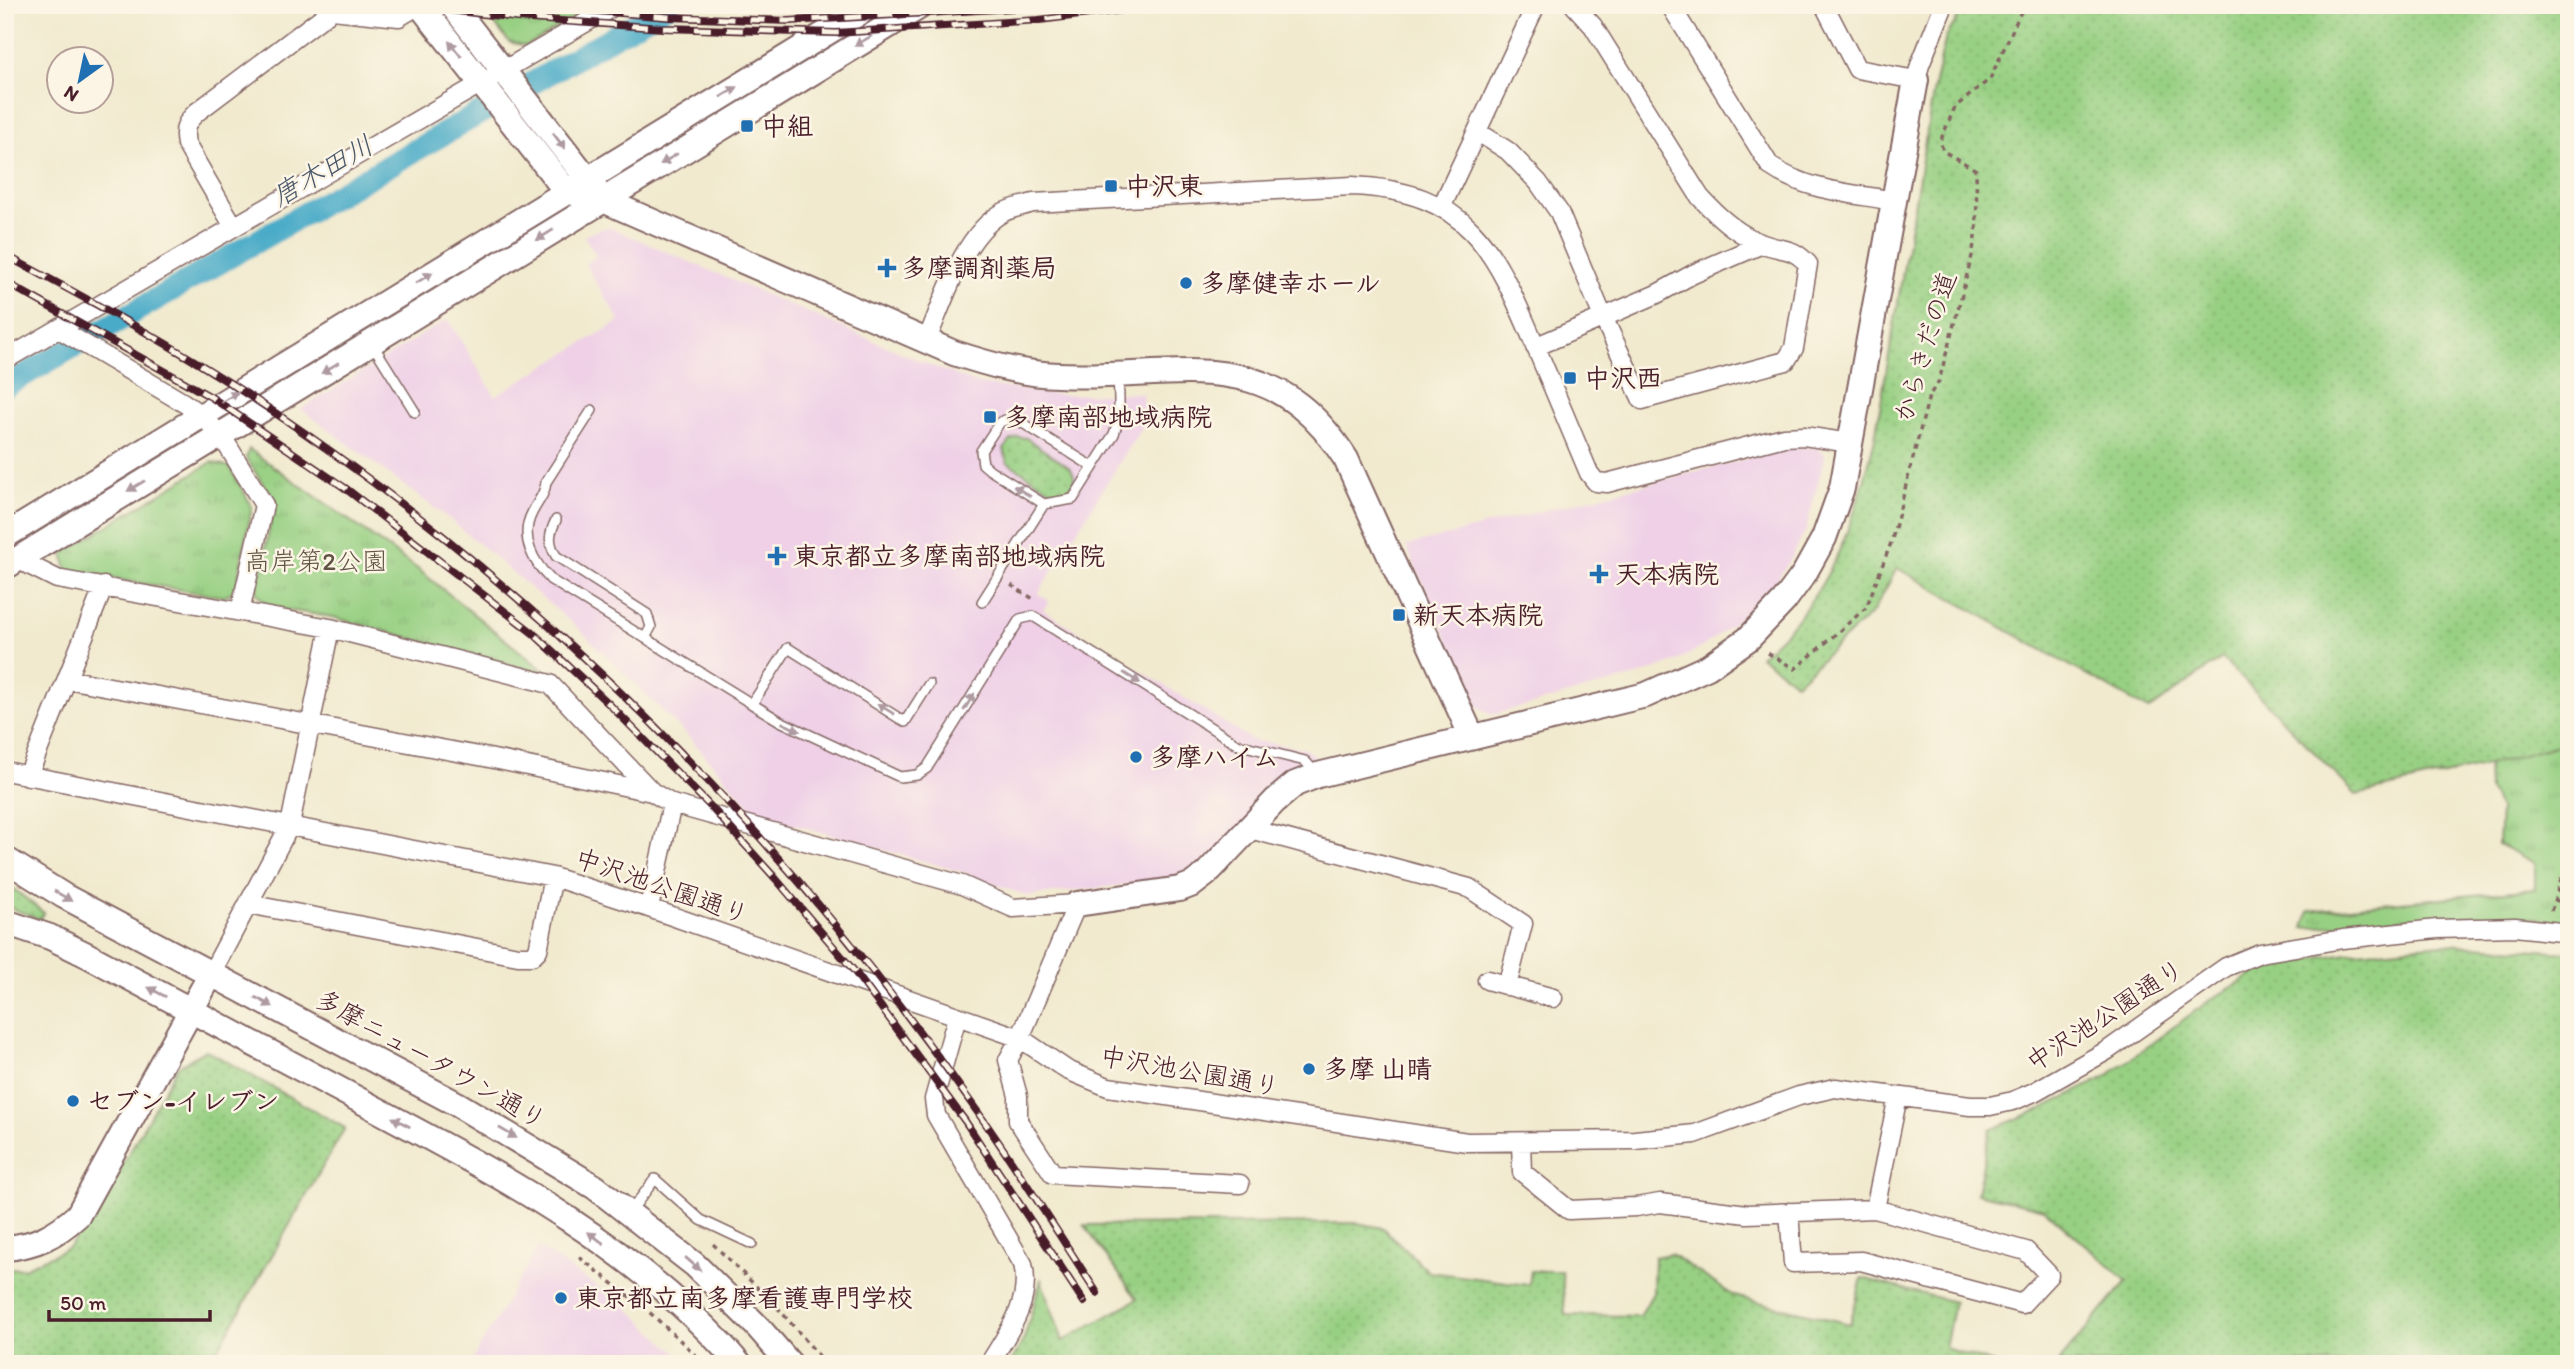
<svg xmlns="http://www.w3.org/2000/svg" width="2574" height="1369" viewBox="0 0 2574 1369" font-family="Itim,'Klee One',sans-serif">
  <style>
    .built { fill: #efd0e7 }
    .grass { fill: url(#grass-dots); stroke: #717857; stroke-width: 2 }
    .park { fill: url(#park-tufts); stroke: #717857; stroke-width: 2 }
    .lines { fill: none; stroke-linecap: round; stroke-linejoin: round }
    .canal { stroke: #48abc8; stroke-width: 23 }
    .lane-casing { stroke: #846664; stroke-width: 12 }
    .street-casing { stroke: #846664; stroke-width: 21 }
    .secondary-casing { stroke: #846664; stroke-width: 28 }
    .path { stroke: #846664; stroke-width: 3.5; stroke-dasharray: 5 5; stroke-linecap: butt }
    .lane { stroke: #fff; stroke-width: 9 }
    .street { stroke: #fff; stroke-width: 18 }
    .secondary { stroke: #fff; stroke-width: 24 }
    .rail-casing { stroke: #4a1f2b; stroke-width: 8 }
    .rail { stroke: #fcf5e5; stroke-width: 5; stroke-dasharray: 16; stroke-linecap: butt }
    .oneway { fill: #ae9aa0 }
    .poi-dot { fill: #1f6fb2; stroke: #fcf5e5; stroke-width: 2.5 }
    .labels { text-anchor: middle; stroke-width: 5; stroke-linejoin: round; paint-order: stroke }
    .poi-label { font-size: 26px; font-weight: bold; fill: #4a1f2b; stroke: #fcf5e5; text-anchor: start }
    .street-label { font-size: 26px; fill: #4a1f2b; stroke: #fcf5e5 }
    .park-label { font-size: 26px; fill: #615445; stroke: #fcf5e5 }
    .water-label { font-size: 28px; font-style: italic; fill: #49576a; stroke: #fcf5e5 }
  </style>
  <defs>
    <pattern id="grass-dots" width="8" height="8" patternUnits="userSpaceOnUse" patternTransform="scale(1.75)"><rect width="8" height="8" fill="#98d083"/><path d="M2 2h.1M6 6h.1" fill="none" stroke="#84b271" stroke-width="1.8" stroke-linecap="round"/></pattern>
    <pattern id="park-tufts" width="24" height="20" patternUnits="userSpaceOnUse" patternTransform="scale(1.75)"><rect width="24" height="20" fill="#98d083"/><path d="M3 7l-1-3M5 7V3M7 7l1-3M15 17l-1-3M17 17v-4M19 17l1-3" fill="none" stroke="#84b271"/></pattern>
  </defs>
  <rect width="100%" height="100%" fill="#fcf5e5"/>
  <filter id="ink" filterUnits="userSpaceOnUse"><feTurbulence type="fractalNoise" baseFrequency=".0143" numOctaves="2"/><feDisplacementMap in="SourceGraphic" scale="14" xChannelSelector="R" yChannelSelector="G"/><feConvolveMatrix kernelMatrix="1 2 1 2 8 2 1 2 1" color-interpolation-filters="sRGB"/></filter>
  <filter id="wash" filterUnits="userSpaceOnUse"><feTurbulence type="fractalNoise" baseFrequency=".00686" numOctaves="4" result="noise"/><feDisplacementMap in="SourceGraphic" scale="28" xChannelSelector="R" yChannelSelector="G"/><feGaussianBlur stdDeviation="1.57" result="paint"/><feColorMatrix in="noise" values="0 0 0 0 0 0 0 0 0 0 0 0 0 0 0 0 0 1.4 0 .05"/><feComposite in="paint" operator="in"/></filter>
  <g filter="url(#wash)">
    <rect width="100%" height="100%" fill="#f1eacf"/>
    <!-- built -->
    <path class="built" d="M603 228H611L932 366 979 384 1062 395 1142 393 1146 420 1038 594 1049 601 1043 610 1252 740 1305 749 1322 762 1188 875 1175 879 1027 896 962 872 757 814 687 735 578 628 448 518 301 409 448 319 495 396 620 321 585 264 597 256 584 236Z
      M1796 446 1819 448 1825 455 1806 530 1789 562 1773 585 1735 622 1702 647 1677 661 1643 674 1492 715 1477 706 1406 546Z
      M538 1247 628 1308 688 1364H470Z"/>
    <!-- grass -->
    <path class="grass" d="M1966 5H2569V742L2488 765 2356 795 2222 658 2149 710 1897 568 1873 612 1796 683 1760 656C1830 599 1855 522 1875 438L1935 82 1946 37Z
      M1018 437 1026 438 1070 468C1077 477 1074 482 1068 491L1054 492 1007 462 1004 449 1011 440Z
      M5 882 44 913 40 919 5 906Z
      M2442 944 2569 952V1364H2057L2127 1281 2044 1209 1977 1193 1990 1130 2041 1109 2106 1077 2210 1000 2266 967 2347 953Z
      M206 1050 345 1128 212 1360 170 1361 146 1364H5V1269L24 1268 68 1248 97 1210 177 1067Z
      M1357 1223 1383 1228 1429 1272 1529 1285 1531 1271H1562L1565 1315 1640 1316 1653 1293 1654 1257 1671 1254 1734 1296 1850 1324 1862 1278 1954 1302 1945 1348 1997 1364H1010L1024 1339 1041 1280 1063 1341 1137 1299 1084 1225Z"/>
    <!-- park -->
    <path class="park" d="M480 5H596L526 46 509 42Z
      M249 449 419 570 549 675 332 617 268 607 256 593 275 502 246 458Z
      M212 462 230 467 252 507 236 589 224 597 67 571 63 553Z
      M2569 742V923L2516 916 2416 918 2304 928 2309 911 2535 889V863L2498 844 2500 809 2489 790 2488 765Z"/>
    <g class="lines">
      <!-- canal -->
      <path class="canal" d="M5 386 668 5"/>
    </g>
  </g>
  <g filter="url(#ink)">
    <g class="lines">
      <!-- lane casing -->
      <g class="lane-casing">
        <path id="lane" d="M373 345 415 412
          M592 410 546 482C545 495 537 502 532 513 519 538 534 563 551 580L752 704
          M1093 467 1013 417 1000 422 981 451 983 464 990 470 1044 504 1073 499 1114 434C1121 414 1119 397 1118 376
          M556 520C549 534 548 542 556 556L647 614 651 627 645 638
          M982 602 1044 504
          M929 684 905 722 788 648 752 704 780 721 900 777 917 775 927 768 1020 619 1033 616 1237 744 1305 761 1316 773
          M630 1212 655 1179 701 1220 752 1244"/>
      </g>
      <!-- street casing -->
      <g class="street-casing">
        <path id="street" d="M1670 5 1770 166C1806 191 1851 193 1893 201
          M1824 5 1857 69 1916 80 1920 65 1944 5
          M1478 132 1508 151 1538 182 1559 212 1603 317 1642 400 1786 361 1794 348 1808 264C1791 246 1785 252 1763 244 1738 235 1717 216 1700 197L1593 26 1574 5
          M1441 208 1536 5
          M234 227 186 144C183 129 186 122 197 112L332 10 399 17 419 5
          M59 329 184 403 201 415 221 435 264 505 240 612
          M926 342C944 301 962 236 1002 213 1011 208 1024 206 1033 203L1352 186C1469 191 1494 249 1535 345 1553 388 1571 430 1589 473L1596 482 1607 483 1784 437 1804 436 1850 443
          M1535 347 1657 294 1693 274 1762 244
          M5 360 616 5
          M17 559 57 579 330 628 550 684 652 792
          M67 679 484 757 652 792 672 804 962 885 1013 908 1077 904 1020 1038 1008 1060 1018 1096V1121L1053 1174 1240 1184
          M5 771 553 877 649 908 1020 1038 1067 1070 1108 1087 1467 1142 1635 1140 1695 1134 1799 1096 1835 1088 1970 1106H1990L2013 1101 2034 1092 2108 1050 2226 967 2260 953 2343 939 2437 929 2515 927 2569 933
          M28 776 104 586
          M1250 829 1469 888 1523 924 1507 986
          M248 904 518 956H532L538 950 553 877
          M649 908 672 804
          M211 974 290 825 330 628
          M1487 980 1553 998
          M957 1017 934 1099 936 1115 1023 1264C1032 1302 1008 1333 989 1364
          M1521 1142 1522 1172 1569 1210 1636 1207 1660 1203 1747 1214 1875 1209 2026 1251 2049 1275 2022 1304 1861 1261 1793 1263 1789 1212
          M1875 1209 1898 1096"/>
      </g>
      <!-- secondary casing -->
      <g class="secondary-casing">
        <path id="secondary" d="M420 5 566 191 603 200 954 353C988 364 1022 374 1058 375 1178 381 1268 337 1346 459L1472 737
          M452 5 596 190
          M5 536 872 5
          M5 567 922 5
          M5 859 64 896 457 1104 595 1187 695 1265 757 1326 790 1364
          M1077 904 1180 889 1193 884 1206 874 1275 801 1295 784 1318 775 1646 695 1708 667 1748 639 1784 601 1804 574 1824 538 1842 488 1916 80
          M5 922 50 937 87 955C179 1004 271 1053 363 1102 498 1174 637 1246 739 1364
          M5 1248C35 1246 56 1235 78 1215L211 974"/>
      </g>
      <!-- path -->
      <path class="path" d="M1011 585 1035 600
        M1768 653 1795 669 1866 608 1891 543 1929 396 1939 381 1972 256 1977 225 1976 170 1943 151 1941 144 1942 137 1955 107 1990 79 2024 5
        M2554 900 2569 903
        M2551 911 2563 873
        M713 1244 777 1307 826 1364
        M579 1257 648 1311 696 1355"/>
      <!-- lane -->
      <use href="#lane" class="lane"/>
      <!-- street -->
      <use href="#street" class="street"/>
      <!-- secondary -->
      <use href="#secondary" class="secondary"/>
      <!-- rail casing -->
      <g class="rail-casing">
        <path id="rail" d="M408 5 517 18 663 28 836 33 1039 20 1163 5
          M526 5 669 17 789 21 1063 5
          M5 255C48 278 91 301 133 325 242 386 346 459 444 537 648 701 829 899 979 1114 1020 1172 1058 1233 1097 1293
          M5 282 211 397 345 488 533 633 608 703 711 807 776 879 855 972 965 1121 1084 1302"/>
      </g>
      <!-- rail -->
      <use href="#rail" class="rail"/>
    </g>
    <!-- one-way arrows -->
    <defs><path id="oneway-solid" d="M-6-.8H1V-3.2L6.5 0L1 3.2V.8H-6Z" transform="scale(1.75)"/></defs>
    <g class="oneway">
      <use href="#oneway-solid" transform="translate(863 41) rotate(149)"/>
      <use href="#oneway-solid" transform="translate(455 49) rotate(-129)"/>
      <use href="#oneway-solid" transform="translate(729 92) rotate(-31)"/>
      <use href="#oneway-solid" transform="translate(559 141) rotate(53)"/>
      <use href="#oneway-solid" transform="translate(669 159) rotate(148)"/>
      <use href="#oneway-solid" transform="translate(545 235) rotate(148)"/>
      <use href="#oneway-solid" transform="translate(424 278) rotate(-32)"/>
      <use href="#oneway-solid" transform="translate(330 368) rotate(148)"/>
      <use href="#oneway-solid" transform="translate(230 397) rotate(-32)"/>
      <use href="#oneway-solid" transform="translate(136 486) rotate(149)"/>
      <use href="#oneway-solid" transform="translate(1022 491) rotate(-148)"/>
      <use href="#oneway-solid" transform="translate(1132 678) rotate(32)"/>
      <use href="#oneway-solid" transform="translate(969 702) rotate(-58)"/>
      <use href="#oneway-solid" transform="translate(886 709) rotate(-148)"/>
      <use href="#oneway-solid" transform="translate(791 727) rotate(25)"/>
      <use href="#oneway-solid" transform="translate(63 896) rotate(30)"/>
      <use href="#oneway-solid" transform="translate(157 992) rotate(-152)"/>
      <use href="#oneway-solid" transform="translate(264 1002) rotate(28)"/>
      <use href="#oneway-solid" transform="translate(401 1122) rotate(-152)"/>
      <use href="#oneway-solid" transform="translate(508 1133) rotate(30)"/>
      <use href="#oneway-solid" transform="translate(596 1238) rotate(-144)"/>
      <use href="#oneway-solid" transform="translate(693 1264) rotate(41)"/>
    </g>
  </g>
  <!-- markers -->
  <g class="poi-dot">
    <rect x="740" y="119" width="14" height="14" rx="3.5"/>
    <rect x="1104" y="179" width="14" height="14" rx="3.5"/>
    <path d="M883.5 257.5h7v7h7v7h-7v7h-7v-7h-7v-7h7z"/>
    <circle cx="1186" cy="283" r="7"/>
    <rect x="1563" y="371" width="14" height="14" rx="3.5"/>
    <rect x="983" y="410" width="14" height="14" rx="3.5"/>
    <path d="M773.5 545.5h7v7h7v7h-7v7h-7v-7h-7v-7h7z"/>
    <path d="M1595.5 563.5h7v7h7v7h-7v7h-7v-7h-7v-7h7z"/>
    <rect x="1392" y="608" width="14" height="14" rx="3.5"/>
    <circle cx="1136" cy="757" r="7"/>
    <circle cx="1309" cy="1069" r="7"/>
    <circle cx="73" cy="1101" r="7"/>
    <circle cx="561" cy="1298" r="7"/>
  </g>
  <g class="labels">
    <!-- poi labels -->
    <g class="poi-label">
      <text x="761" y="135">中組</text>
      <text x="1125" y="195">中沢東</text>
      <text x="901" y="277">多摩調剤薬局</text>
      <text x="1200" y="292">多摩健幸ホール</text>
      <text x="1584" y="387">中沢西</text>
      <text x="1004" y="426">多摩南部地域病院</text>
      <text x="793" y="565">東京都立多摩南部地域病院</text>
      <text x="1615" y="583">天本病院</text>
      <text x="1413" y="624">新天本病院</text>
      <text x="1150" y="766">多摩ハイム</text>
      <text x="1323" y="1078">多摩 山晴</text>
      <text x="87" y="1110">セブン-イレブン</text>
      <text x="575" y="1307">東京都立南多摩看護専門学校</text>
    </g>
    <!-- street labels -->
    <g class="street-label">
      <text transform="translate(1925 347) rotate(-73)" y="9">からきだの道</text>
      <text transform="translate(662 886) rotate(19)" y="9">中沢池公園通り</text>
      <text transform="translate(2105 1015) rotate(-33)" y="9">中沢池公園通り</text>
      <text transform="translate(431 1059) rotate(29)" y="9">多摩ニュータウン通り</text>
      <text transform="translate(1190 1071) rotate(10)" y="9">中沢池公園通り</text>
    </g>
    <!-- park labels -->
    <g class="park-label">
      <text x="316" y="570">高岸第2公園</text>
    </g>
    <!-- water labels -->
    <g class="water-label">
      <text transform="translate(322 170) rotate(-30)" y="10">唐木田川</text>
    </g>
  </g>
  <!-- margin -->
  <rect width="2574" height="1369" fill="none" stroke="#fcf5e5" stroke-width="28"/>
  <!-- north arrow -->
  <g transform="translate(80 80) rotate(213)"><circle r="33" fill="#fcf5e5" stroke="#b59f9b" stroke-width="2"/>
  <path d="M0-5L12 26L0 18L-12 26Z" fill="#1f6fb2"/>
  <text y="-10" font-size="19" font-weight="bold" text-anchor="middle" fill="#4a1f2b">N</text>
  </g>
  <!-- scale -->
  <path d="M49 1310v10h161v-10" fill="none" stroke="#4a1f2b" stroke-width="3.5"/>
  <text x="60" y="1310" font-size="21" fill="#4a1f2b" stroke="#fcf5e5" stroke-width="5" paint-order="stroke">50 m</text>
</svg>
